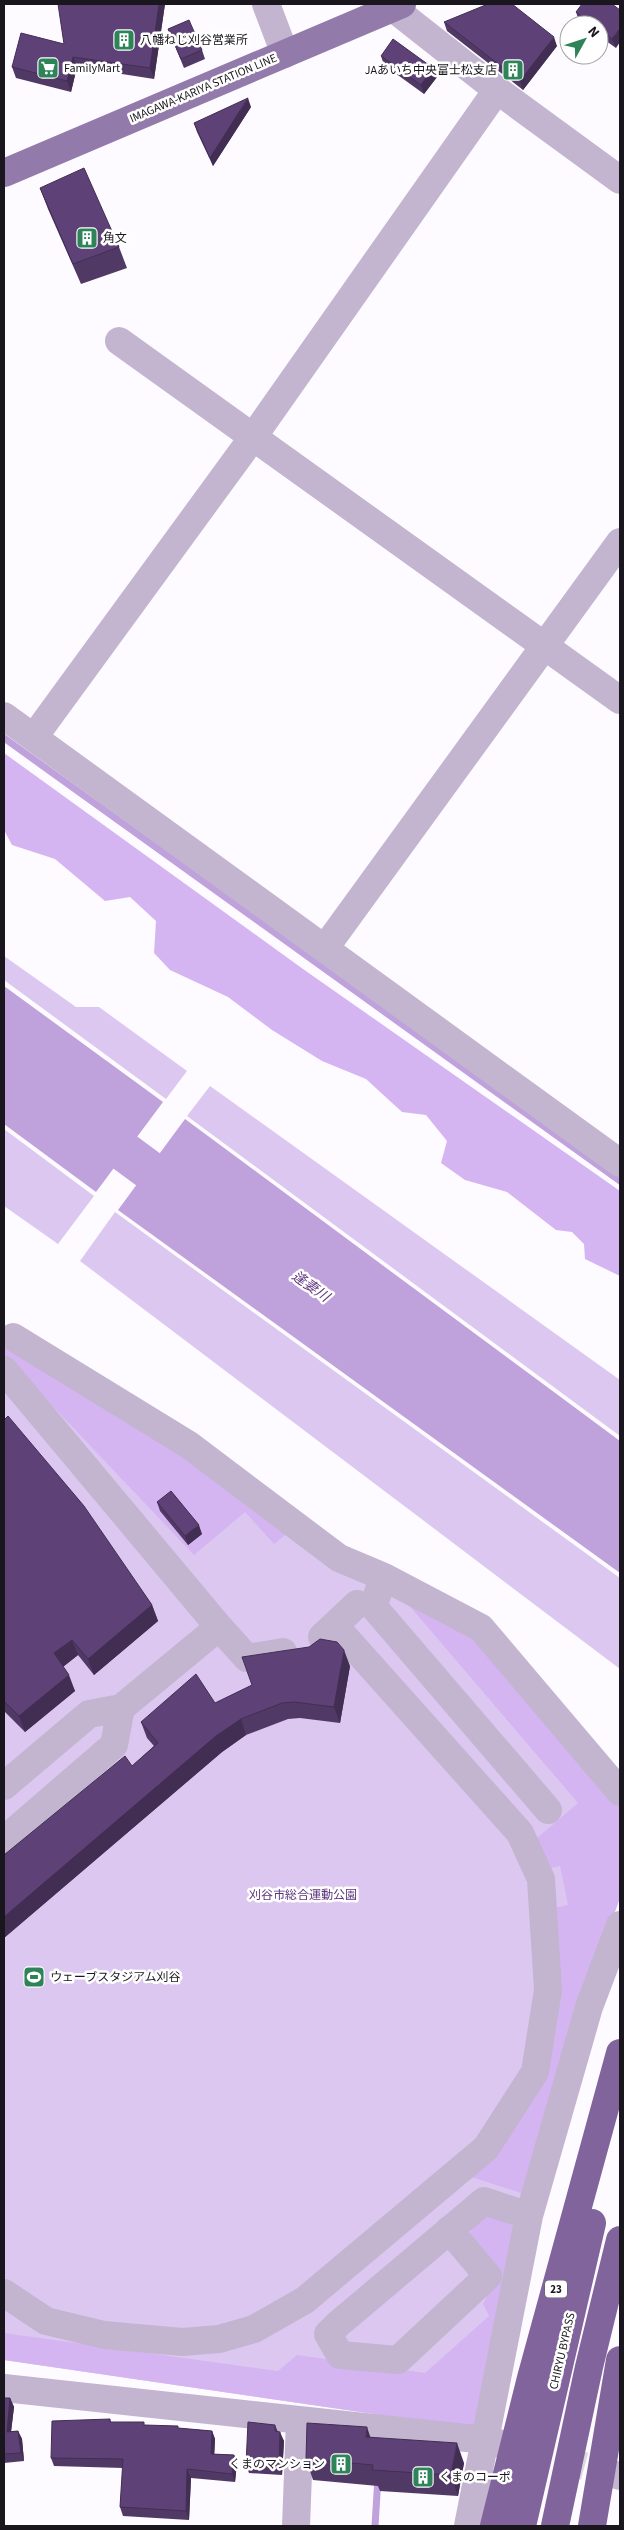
<svg xmlns="http://www.w3.org/2000/svg" width="624" height="2530" viewBox="0 0 624 2530" font-family="'Source Sans 3','Noto Sans JP',sans-serif">
  <style>
    .green { fill: #dcc7f1 }
    .forest { fill: #d4b5f2 }
    .water { fill: #bfa1dc }
    .lines { fill: none; stroke-linecap: round; stroke-linejoin: round }
    .stream { stroke: #bfa1dc; stroke-width: 7 }
    .river { stroke: #bfa1dc; stroke-width: 40 }
    .minor-tunnel { stroke: #dbd9dd; stroke-width: 28; stroke-dasharray: 28 14; stroke-linecap: butt }
    .minor { stroke: #c3b5d0; stroke-width: 28 }
    .major { stroke: #927aaa; stroke-width: 28 }
    .highway { stroke: #81649c; stroke-width: 28 }
    .wall { fill: #513966 }
    .shaded-wall { fill: #422e53 }
    .building { fill: #5e4277; stroke: #422e53 }
    .labels { text-anchor: middle; stroke-width: 5; stroke-linejoin: round; paint-order: stroke }
    .shield { fill: #fff; stroke: #5e5c61; stroke-width: 1 }
    .shield-label { font-size: 11px; font-weight: bold; fill: #19161d }
    .poi-label { font-size: 12px; fill: #19161d; stroke: #fff; text-anchor: start }
    .street-label { font-size: 12px; fill: #19161d; stroke: #fff }
    .park-label { font-size: 12px; fill: #5c357c; stroke: #fff }
    .water-label { font-size: 14px; font-style: italic; fill: #603880; stroke: #fff }
  </style>
  <rect width="100%" height="100%" fill="#fdfbff"/>
  <!-- green -->
  <path class="green" d="M4 956 76 1007H99L187 1071 166 1099 4 980Z
    M210 1086 620 1380V1436L187 1116Z
    M4 1129 94 1196 58 1244 4 1206Z
    M115 1212 620 1578V1669L80 1261Z
    M4 1342 473 1634 620 1803V1898L595 1965 477 2429 4 2360Z"/>
  <!-- forest -->
  <path class="forest" d="M4 753 303 969 620 1191V1276L585 1259 584 1244 572 1232 556 1230 507 1192 465 1180 441 1163 447 1141 426 1115 402 1112 366 1079 322 1061 272 1030 228 997 170 970 154 953 156 921 130 897 105 901 55 859 12 845 4 830Z
    M4 1337 181 1448 289 1532 274 1544 245 1512 194 1555 4 1355Z
    M407 1603 473 1634 620 1803V1898L593 1970 530 2196 456 2172 535 2072 553 1908 568 1905 560 1866 544 1869 536 1839 578 1803Z
    M480 2212 520 2229 477 2429 4 2360V2333L278 2371 297 2355 425 2373 489 2316 483 2304 492 2286 469 2235Z"/>
  <!-- water -->
  <path class="water" d="M4 986 163 1102 96 1192 4 1124Z
    M185 1119 620 1441V1573L118 1210Z"/>
  <g class="lines">
    <!-- stream -->
    <path class="stream" d="M4 738 620 1181
      M375 2526 378 2477"/>
    <!-- river -->
    <path class="river" d="M4 1063 191 1201"/>
    <!-- minor-tunnel -->
    <path class="minor-tunnel" d="M517 2448 617 2475"/>
    <!-- minor -->
    <path class="minor" d="M266 4 285 54
      M393 8 497 90 620 180
      M119 341 620 700
      M4 716 620 1163
      M34 737 253 437 497 90
      M325 948 620 542
      M13 1337 189 1445 339 1558 384 1577 481 1628 620 1792
      M4 1370 219 1627
      M384 1577 373 1606 548 1810
      M322 1637 357 1604
      M4 1786 89 1714 121 1708 219 1627 247 1658 283 1652
      M4 1840 114 1745 121 1708
      M449 2230 488 2276 398 2360 340 2355 328 2334 337 2325 484 2201 529 2216
      M4 2293 46 2321 104 2335 182 2342 219 2339 254 2329 305 2300 486 2148 535 2072 548 1990 541 1879 520 1833 335 1626
      M4 2388 485 2440 502 2444
      M617 2475 620 2476
      M296 2526 300 2421
      M468 2526 529 2216 589 2007 620 1925"/>
    <!-- major -->
    <path class="major" d="M4 173 402 4"/>
    <!-- highway -->
    <path class="highway" d="M494 2526 531 2378 620 2053
      M522 2526 592 2223
      M555 2526 589 2367 620 2240
      M592 2526 620 2360"/>
  </g>
  <!-- wall -->
  <path class="wall" d="M165 4 154 79 77 67 71 92 16 78 12 67 64 44Z
    M612 4 616 48 599 36V25H585L579 21 576 12Z
    M444 22 557 46 523 90 447 31Z
    M168 29 202 50 205 59 184 68Z
    M381 56 437 77 424 94 384 65Z
    M251 107 213 166 197 132 194 123Z
    M40 188 119 247 127 268 81 284 48 209Z
    M4 1420 152 1605 158 1621 94 1675 78 1655 63 1667 75 1691 25 1732 4 1711Z
    M157 1502 202 1534 188 1545 160 1511Z
    M350 1666 340 1723 300 1718 288 1719 246 1735 222 1752 4 1938V1855L132 1766 154 1746 147 1738 141 1722 215 1703Z
    M4 2398H10L14 2407 11 2431H18L22 2439 24 2461 4 2463Z
    M110 2419 111 2422 212 2431 215 2439 214 2454 234 2455 237 2463 235 2482 191 2478 189 2520 123 2516 120 2507 123 2468 54 2466 51 2458Z
    M275 2425 278 2432 284 2441 282 2475 249 2473 246 2465Z
    M370 2437 464 2463 458 2496 380 2491 378 2486 313 2480 306 2459Z"/>
  <!-- shaded-wall -->
  <path class="shaded-wall" d="M159 4H165L154 79 150 68Z
    M620 28V42L616 48 612 39Z
    M554 37 557 46 523 90 520 81Z
    M73 57 77 67 71 92 67 81Z
    M433 68 437 77 424 94 421 85Z
    M248 98 251 107 213 166 210 158Z
    M199 1525 202 1534 188 1545 185 1536Z
    M152 1605 158 1621 94 1675 88 1659Z
    M72 1640 78 1655 60 1669 54 1653Z
    M344 1650 350 1666 340 1723 334 1707Z
    M69 1675 75 1691 25 1732 19 1716Z
    M241 1719 246 1735 222 1752 4 1938V1917L216 1736Z
    M10 2398 14 2407 10 2441 7 2432Z
    M367 2427 374 2448 366 2437Z
    M18 2431 22 2439 24 2461 21 2453Z
    M212 2431 215 2439 214 2463 211 2454Z
    M280 2432 284 2441 282 2475 279 2466Z
    M457 2443 464 2463 458 2496 451 2475Z
    M234 2455 237 2463 235 2482 232 2474Z
    M187 2469 191 2478 189 2520 186 2511Z"/>
  <!-- building -->
  <path class="building" d="M58 4H159L150 68 73 57 67 81 12 67 21 33 64 44Z
    M488 4H512L554 37 520 81 444 22Z
    M582 4H612L620 10V28L612 39 599 29V25H593L576 12Z
    M189 20 202 50 181 59 168 29Z
    M393 39 433 68 421 85 381 56Z
    M248 98 210 158 194 123Z
    M84 168 119 247 73 264 40 188Z
    M8 1416 84 1506 152 1605 88 1659 72 1640 54 1653 69 1675 19 1716 4 1701V1420Z
    M171 1491 199 1525 185 1536 157 1502Z
    M320 1639 337 1642 344 1650 334 1707 294 1702 282 1703 241 1719 216 1736 4 1917V1855L125 1756 132 1766 158 1743 141 1722 196 1674 215 1703 252 1685 242 1657 309 1647Z
    M4 2398H10L7 2432 18 2431 21 2453 4 2454Z
    M110 2419V2422H144V2425L178 2426V2428L212 2431 211 2454 234 2455 232 2474 187 2469 186 2511 120 2507 123 2459 51 2458 52 2421Z
    M248 2422 275 2425V2431L280 2432 279 2466 246 2465Z
    M307 2423 367 2427 366 2437 457 2443 451 2475 372 2470 373 2465 306 2459Z"/>
  <!-- icons -->
  <defs>
    <g id="building-square" transform="scale(1.125)"><rect x="-9" y="-9" width="18" height="18" rx="4" fill="#2e8458" stroke="#fff"/><path d="M-4-6H4V6H1V3H-1V6H-4ZM-2.5-4.3h1.7v1.8h-1.7ZM.8-4.3h1.7v1.8H.8ZM-2.5-1h1.7V.8h-1.7ZM.8-1h1.7V.8H.8Z" fill="#fff"/></g>
    <g id="supermarket-square" transform="scale(1.125)"><rect x="-9" y="-9" width="18" height="18" rx="4" fill="#2e8458" stroke="#fff"/><path d="M-6-5.5h2.5l.6 2H6L4.5 2H-2.5L-4.4-4H-6ZM-1.5 3.2a1.3 1.3 0 1 0 .1 0ZM3 3.2a1.3 1.3 0 1 0 .1 0Z" fill="#fff"/></g>
    <g id="stadium-square" transform="scale(1.125)"><rect x="-9" y="-9" width="18" height="18" rx="4" fill="#2e8458" stroke="#fff"/><path d="M0-5a6.5 5 0 1 0 0 10a6.5 5 0 1 0 0-10ZM-3.5-1.8h7v3.6h-7Z" fill="#fff"/></g>
  </defs>
  <g fill-rule="evenodd">
    <use href="#building-square" x="124" y="40"/>
    <use href="#supermarket-square" x="48" y="68"/>
    <use href="#building-square" x="513" y="70"/>
    <use href="#building-square" x="87" y="238"/>
    <use href="#stadium-square" x="34" y="1977"/>
    <use href="#building-square" x="341" y="2464"/>
    <use href="#building-square" x="423" y="2477"/>
  </g>
  <g class="labels">
    <!-- shield labels -->
    <rect class="shield" x="545" y="2280.5" width="22" height="17" rx="4"/>
    <g class="shield-label">
      <text x="556" y="2293">23</text>
    </g>
    <!-- poi labels -->
    <g class="poi-label">
      <text x="140" y="44">八幡ねじ刈谷営業所</text>
      <text x="64" y="72">FamilyMart</text>
      <text x="497" y="74" text-anchor="end">JAあいち中央富士松支店</text>
      <text x="103" y="242">角文</text>
      <text x="50" y="1981">ウェーブスタジアム刈谷</text>
      <text x="325" y="2468" text-anchor="end">くまのマンション</text>
      <text x="439" y="2481">くまのコーポ</text>
    </g>
    <!-- street labels -->
    <g class="street-label">
      <text transform="translate(203 88) rotate(-23)" y="4">IMAGAWA-KARIYA STATION LINE</text>
      <text transform="translate(562 2351) rotate(-77)" y="4">CHIRYU BYPASS</text>
    </g>
    <!-- park labels -->
    <g class="park-label">
      <text x="303" y="1899">刈谷市総合運動公園</text>
    </g>
    <!-- water labels -->
    <g class="water-label">
      <text transform="translate(311 1286) rotate(35)" y="5">逢妻川</text>
    </g>
  </g>
  <!-- border -->
  <rect width="624" height="2530" fill="none" stroke="#19161d" stroke-width="10"/>
  <!-- north arrow -->
  <g transform="translate(584 40) rotate(50)"><circle r="24" fill="#ffffff" stroke="#a3a2a5"/>
  <path d="M0-4L9 19L0 12L-9 19Z" fill="#2e8458"/>
  <text y="-8" font-size="14" font-weight="bold" text-anchor="middle" fill="#19161d">N</text>
  </g>
</svg>
